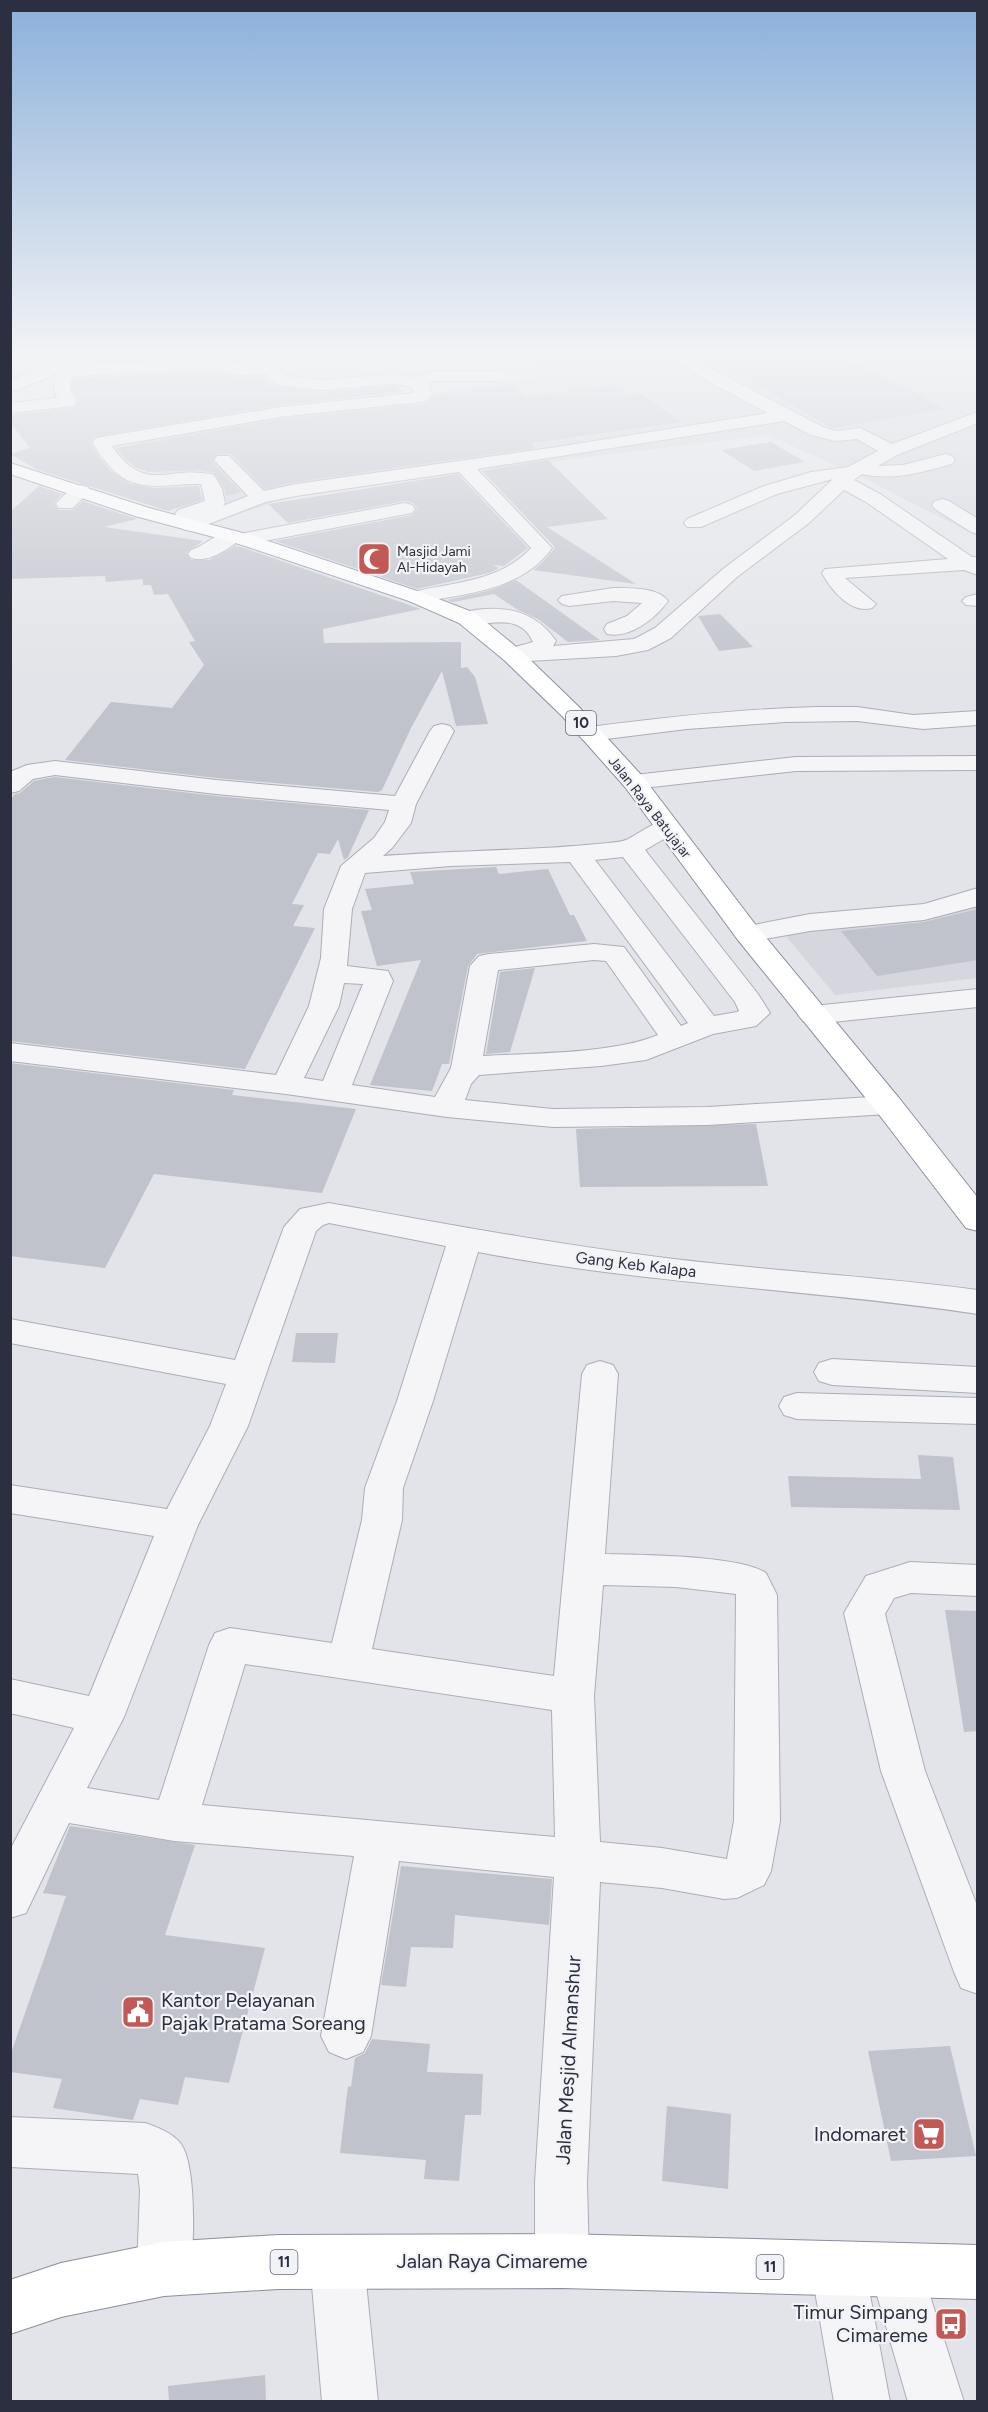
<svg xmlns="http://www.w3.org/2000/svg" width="988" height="2412" viewBox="0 0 988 2412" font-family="Figtree,sans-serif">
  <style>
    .built { fill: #d5d6de }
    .building { fill: #c0c2cc }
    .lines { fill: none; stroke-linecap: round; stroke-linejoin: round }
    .minor-casing { stroke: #abaeb6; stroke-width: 2 }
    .highway-casing { stroke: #8b8f9e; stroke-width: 2 }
    .minor { fill: #f5f5f8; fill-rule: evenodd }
    .highway { fill: #fff; fill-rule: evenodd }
    .labels { text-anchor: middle; stroke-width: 4.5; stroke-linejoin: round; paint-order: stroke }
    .far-poi-label { font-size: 14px; fill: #2c2f40; stroke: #f2f3f7; text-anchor: start }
    .far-street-label { font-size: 14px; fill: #2c2f40; stroke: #f2f3f7 }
    .shield { fill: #f2f3f7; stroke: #676a77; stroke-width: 1.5 }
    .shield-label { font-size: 15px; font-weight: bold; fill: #2c2f40 }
    .street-label { font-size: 16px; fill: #2c2f40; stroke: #f2f3f7 }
    .near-poi-label { font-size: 20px; fill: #2c2f40; stroke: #f2f3f7; text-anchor: end }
    .near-street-label { font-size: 20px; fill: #2c2f40; stroke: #f2f3f7 }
  </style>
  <rect width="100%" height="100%" fill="#e2e4e9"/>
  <!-- built -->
  <path class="built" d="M520 355H977V536L861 477 768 435 303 492 213 523 174 512 202 495V475L160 478 139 438 549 375Z
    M977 899V978L835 995 785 935Z"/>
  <!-- building -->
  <path class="building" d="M71 355H240L241 362 221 355 94 363 86 357 70 359Z
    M768 355H842L945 409 832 428 718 362Z
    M219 369 239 377 265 376 271 385 283 388 322 392 395 386 404 392 280 405 94 437 91 443 100 458 111 471 131 484 154 488 199 486 202 500 168 511 38 470 10 454 30 448 10 422V415L75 407 78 401 72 388 74 379Z
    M509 386 525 398 612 386 626 396 641 394 681 422 531 443 536 448 296 482 265 489 231 454H217L212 462 241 492 226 496 224 488 214 473 198 470 148 472 137 468 126 460 116 448 280 419 420 404 428 403 434 396Z
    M771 442 805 462 754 471 721 450Z
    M548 460 608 519 547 527 636 584 533 570 541 564 554 549V546L482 471Z
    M458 474 528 548 504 566 493 565 499 568 489 573 417 589 275 541 412 515 417 509 413 503 405 501 288 523 268 504Z
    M39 486 62 494 54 504 59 510H73L83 501 137 519 104 527 203 541 186 553 191 560H209L235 546 241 547 421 609 323 629 324 643 461 642V668L467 667 475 677 488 724 456 726 442 671 411 728 382 790 378 792 216 778 65 760 111 702 172 708 204 665 189 642 195 641 168 594 154 595 151 585H143V579L106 582 105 576 10 579V512Z
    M516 580 600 640 568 642 538 619 518 610 494 594 453 602 447 600 491 590Z
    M720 614 753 647 719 651 698 616Z
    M55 777 216 796 369 810 348 857 344 860 338 839 330 854 318 853 292 904 304 905 293 926 315 928 245 1069 10 1041V800L15 794 20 793 34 781Z
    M496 867 499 874 548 869 570 915H574L587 941 477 954 468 966 449 1064H442L432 1091 370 1085 421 960 377 966 361 911 372 910 365 889 414 884 410 872Z
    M978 909V960L877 976 841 931 924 922Z
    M535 968 510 1052 486 1054 500 972Z
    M10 1063 234 1090 232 1095 356 1109 322 1193 154 1174 105 1268 10 1256Z
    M756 1124 768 1186 580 1187 576 1129Z
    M296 1333H338L335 1363 292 1362Z
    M918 1455 953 1457 960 1510 791 1507 788 1476 921 1479Z
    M945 1610 978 1611V1731L964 1732Z
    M70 1826 195 1845 165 1935 265 1948 229 2083 185 2077 178 2105 140 2099 133 2120 53 2108 62 2079 10 2072V2056L66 1896 43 1893Z
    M401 1866 552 1879 549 1925 455 1915 453 1948 411 1947 406 1987 381 1985Z
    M372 2039 430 2044 427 2072 483 2074 481 2115H465L459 2181 424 2179 426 2160 340 2153 348 2086 351 2087 355 2058 365 2053Z
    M950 2046 976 2156 891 2161 868 2051Z
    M667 2106 731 2114 728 2189 662 2181Z
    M265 2375 266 2402H169L168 2386Z"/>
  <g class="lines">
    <!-- minor casing -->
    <g class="minor-casing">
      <path id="minor" d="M10 355H19L17 358 10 360Z
        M669 355H688L719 373 823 427 836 431 860 428 892 444 978 412V423L897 455 878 466 903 465 946 454 952 456 955 460 952 464C922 472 894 481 862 474L854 480 880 494 972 557H978V575L964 570 845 578 876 604 872 608C851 614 831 590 822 573L825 569 948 559 866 502 844 490 809 523 737 577 671 638 648 650 616 656 512 662 504 660 501 655 504 650 533 642C519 609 484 629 459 623L456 618 459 613C497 604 533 607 556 641L553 646 634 639 655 628 723 569 795 515 833 479 777 494 701 527H687L684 523 687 519 764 486 811 472 848 467 878 451 857 439 836 441 811 435 784 421 477 469 552 548C522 591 463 594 416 603L409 601 405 597 409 593C451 582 499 583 531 548L459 472 296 496 266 502 190 531 183 529 180 525 187 519 178 518 175 514 178 510 205 501 201 484C168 483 138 495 112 469 105 461 97 452 93 442L96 438 102 437 280 407 414 393 412 387 395 384 322 390 283 386 277 385 267 374 239 375 219 367 77 376 72 377 70 388 76 402 73 406 10 413V403L57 398 54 388 56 374 10 393V381L39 367 85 359 91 361 93 365 221 357 241 365 271 364 277 365 288 376 322 380 395 374 416 377 437 371H500L508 376 500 381H437L429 383 432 395 426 401 420 402 280 417 112 446C147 496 168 464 214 475L222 489 225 503 223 506 248 496 214 460 217 456H229L264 491 296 484 557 447 768 413 707 381Z
        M81 485 88 487 90 491 73 508H59L56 504C62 496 71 488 81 485Z
        M942 499 949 501 978 519V534L971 532 935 509 932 505 935 501Z
        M405 503 412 505 415 509 412 513 243 545 236 543C222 552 208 563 191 558L188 554 191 550C206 546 225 524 240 534Z
        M613 588C629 588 658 587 668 601 656 618 630 639 607 634L604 629 607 624 627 616 642 603 613 601 569 606 562 604 558 600 562 596Z
        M978 594V606L966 605 962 601 966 597Z
        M817 707H857L913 715 978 711V725L923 729 857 721 785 722 687 729 590 741 582 739 578 734 582 729 590 727C666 717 741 709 817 707Z
        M442 724 450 726 454 731 416 804 411 823 392 848 383 856C458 850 534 851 608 843 614 842 621 842 626 840 643 832 657 817 676 822L680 827 676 832 645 850 758 994 770 1013 756 1026 713 1034 646 1060 601 1066 479 1075 471 1084 465 1100 553 1109 708 1107 888 1096 899 1098 904 1105 899 1112 888 1114 708 1125 553 1127 447 1117 286 1094 10 1061V1043L276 1075 309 1006 321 958 324 909 341 866 374 838 385 822 389 810 216 794 55 775 33 779 19 791 10 793V772L27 765 55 761 216 780 395 796 430 731 434 726ZM623 857 735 1002 739 1011 737 1012 714 1016 595 860ZM570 862 688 1023 681 1026 624 947 594 944 489 954 479 956 470 966 451 1068 435 1097 352 1085 393 981 388 971 347 966 352 909 365 873 451 866ZM594 960 606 961 658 1035C612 1054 534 1053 483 1056L498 970ZM344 983 363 984 323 1081 304 1078 339 1006Z
        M978 756V770L796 771 634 789 625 787 622 782 625 777 634 775 796 757Z
        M978 888V906L924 920 810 931 748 942 738 940 734 934 738 928 810 914 924 904Z
        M978 989V1007L813 1024 803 1021 798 1015 803 1009 813 1006Z
        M329 1203C441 1223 553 1244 666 1258 769 1271 874 1276 978 1290V1314C811 1289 643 1284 478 1252L433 1401 403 1488 402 1520 372 1649 554 1676 582 1374 587 1365 600 1361 613 1365 618 1374 605 1554C640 1555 739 1555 766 1573L777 1595 780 1821 771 1871 764 1885 737 1898 724 1899 662 1888 600 1882 587 2182 589 2261 581 2280 562 2288 543 2280 535 2261V2182L554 1877 399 1861 371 2036 363 2052 346 2059 329 2052 321 2036 354 1856 174 1841 69 1823 26 1913 10 1918V1850L74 1728 10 1713V1679L89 1696 154 1536 10 1513V1485L167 1509 210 1426 226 1384 10 1343V1319L235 1360 284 1227 300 1209ZM329 1223 446 1246 397 1401 365 1488 362 1520 332 1643 230 1628 215 1633 209 1645 159 1800 87 1788 124 1717 198 1525 248 1426 316 1231 323 1225ZM603 1585 676 1587 736 1594 734 1821 727 1859 662 1848 600 1842 594 1696ZM245 1664 552 1710 555 1837 202 1805Z
        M832 1359 978 1367V1393L832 1385 819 1381 814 1372 819 1363Z
        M797 1393 978 1398V1424L797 1419 784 1415 779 1406 784 1397Z
        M910 1562 978 1565V1596L911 1593 894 1598 885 1614 925 1771 978 1908V1994L961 1988 954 1972 881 1771 844 1613 866 1576Z
        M10 2117 145 2123C157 2127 173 2133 181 2144 196 2165 194 2239 191 2266 190 2274 186 2281 183 2288L164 2296 145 2288 137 2269 140 2190 138 2174 10 2167Z
        M337 2235 356 2243 364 2262 378 2402H322L310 2262 318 2243Z
        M838 2241 857 2249 865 2268 890 2402H834L811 2268 819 2249Z
        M897 2244 916 2252 964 2402H908L870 2271 878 2252Z"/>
    </g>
    <!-- highway casing -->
    <g class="highway-casing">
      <path id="highway" d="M10 463 149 508 250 535 423 593 475 613 520 650 578 706 643 777 758 928 899 1098 978 1198V1231L966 1228 877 1112 738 940 625 787 562 716 504 660 459 623 409 601 236 543 135 516 10 474Z
        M562 2234 978 2245V2299L562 2288 278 2289 164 2296 61 2317 10 2334V2280L61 2263 164 2242 278 2235Z"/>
    </g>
    <!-- minor -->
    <use href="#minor" class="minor"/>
    <!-- highway -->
    <use href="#highway" class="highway"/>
  </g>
  <!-- sky -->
  <linearGradient id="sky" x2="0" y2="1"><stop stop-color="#8bb0da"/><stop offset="0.51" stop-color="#f2f3f5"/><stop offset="1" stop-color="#f2f3f5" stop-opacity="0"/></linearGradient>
  <rect width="988" height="692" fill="url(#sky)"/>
  <!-- icons -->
  <defs>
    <g id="mosque-square" transform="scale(1.725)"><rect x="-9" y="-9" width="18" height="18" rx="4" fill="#c25954" stroke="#f2f3f7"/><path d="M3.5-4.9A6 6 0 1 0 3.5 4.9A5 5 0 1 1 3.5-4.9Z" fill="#fff"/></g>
    <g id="civic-square" transform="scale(1.725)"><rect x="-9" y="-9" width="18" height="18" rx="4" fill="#c25954" stroke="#f2f3f7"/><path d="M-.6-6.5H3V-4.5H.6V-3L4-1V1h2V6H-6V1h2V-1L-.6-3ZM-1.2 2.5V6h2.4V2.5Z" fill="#fff"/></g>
    <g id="supermarket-square" transform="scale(1.725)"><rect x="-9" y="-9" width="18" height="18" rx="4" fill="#c25954" stroke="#f2f3f7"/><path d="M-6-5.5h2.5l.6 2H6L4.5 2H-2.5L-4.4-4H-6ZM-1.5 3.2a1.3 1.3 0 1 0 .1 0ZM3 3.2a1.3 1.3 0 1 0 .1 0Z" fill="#fff"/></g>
    <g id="bus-square" transform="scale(1.725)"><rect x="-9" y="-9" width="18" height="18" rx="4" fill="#c25954" stroke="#f2f3f7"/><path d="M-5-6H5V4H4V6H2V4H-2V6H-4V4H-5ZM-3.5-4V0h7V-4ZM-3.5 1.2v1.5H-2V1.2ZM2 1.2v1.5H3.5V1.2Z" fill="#fff"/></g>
  </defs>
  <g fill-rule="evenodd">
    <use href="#mosque-square" x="374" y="559"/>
    <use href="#civic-square" x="138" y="2012"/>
    <use href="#supermarket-square" x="929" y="2134"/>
    <use href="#bus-square" x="951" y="2324"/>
  </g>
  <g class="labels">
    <!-- far-poi labels -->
    <g class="far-poi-label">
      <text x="397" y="556">Masjid Jami<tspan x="397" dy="16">Al-Hidayah</tspan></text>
    </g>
    <!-- far-street labels -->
    <g class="far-street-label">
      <text transform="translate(650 807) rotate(52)" y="5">Jalan Raya Batujajar</text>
    </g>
    <!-- shield labels -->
    <g class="shield">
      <rect x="566" y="711" width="30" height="24" rx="4.5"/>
      <rect x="270.5" y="2250" width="27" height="24" rx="4.5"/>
      <rect x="756.5" y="2255" width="27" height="24" rx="4.5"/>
    </g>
    <g class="shield-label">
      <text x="581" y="728">10</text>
      <text x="284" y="2267">11</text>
      <text x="770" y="2272">11</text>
    </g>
    <!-- street labels -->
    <g class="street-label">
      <text transform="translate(636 1264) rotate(7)" y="6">Gang Keb Kalapa</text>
    </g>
    <!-- near-poi labels -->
    <g class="near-poi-label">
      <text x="161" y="2007" text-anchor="start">Kantor Pelayanan<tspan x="161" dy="23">Pajak Pratama Soreang</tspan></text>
      <text x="906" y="2141">Indomaret</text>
      <text x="928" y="2319">Timur Simpang<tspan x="928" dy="23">Cimareme</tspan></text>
    </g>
    <!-- near-street labels -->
    <g class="near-street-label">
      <text transform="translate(568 2060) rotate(-87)" y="7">Jalan Mesjid Almanshur</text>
      <text x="492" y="2268">Jalan Raya Cimareme</text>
    </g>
  </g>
  <!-- border -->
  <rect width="988" height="2412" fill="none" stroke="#2c2f40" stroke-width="24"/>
</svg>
